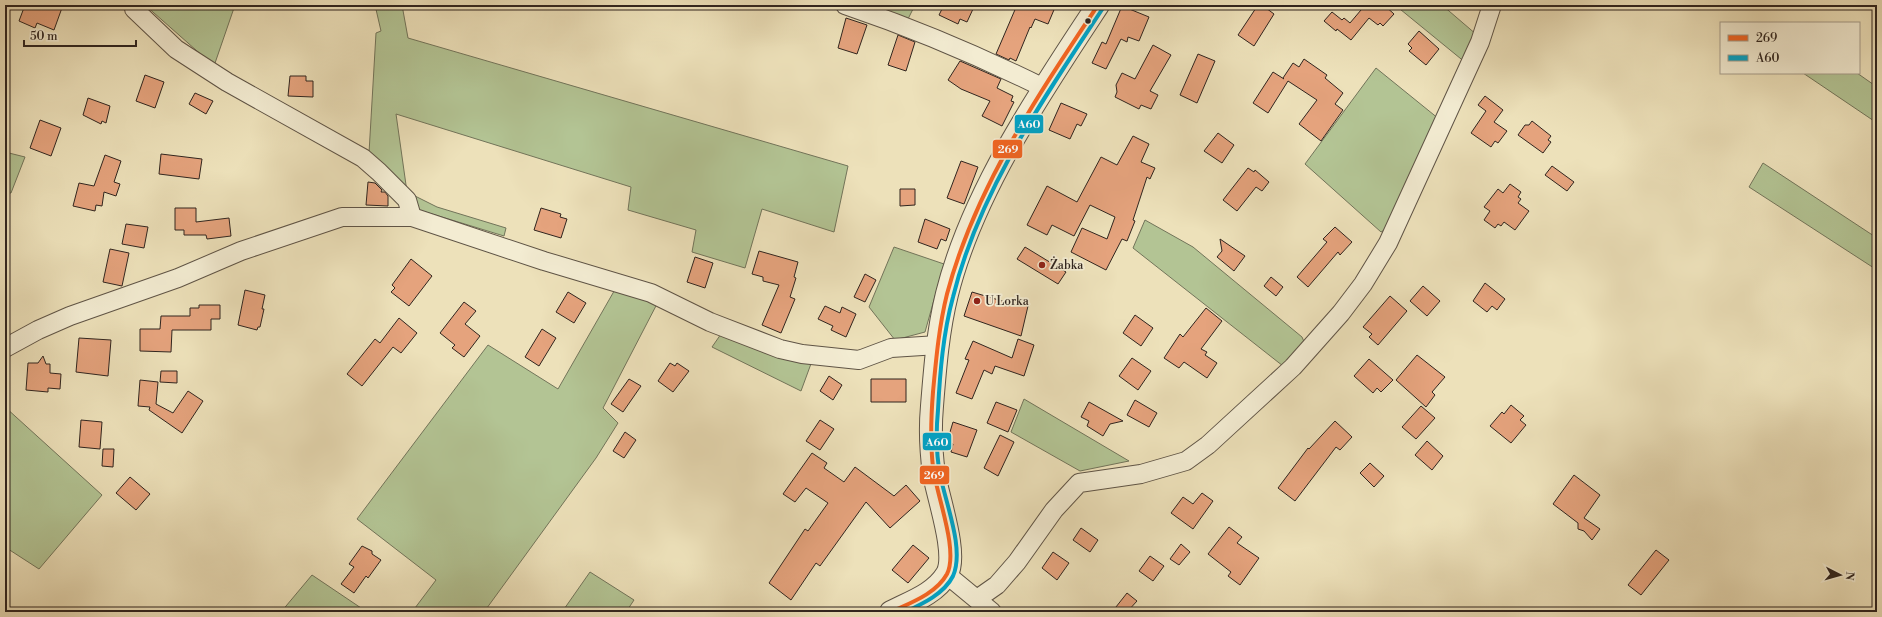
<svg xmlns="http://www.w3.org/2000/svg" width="1882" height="617" viewBox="0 0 1882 617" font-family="'Libre Bodoni',serif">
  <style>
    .green { fill: #b3c494; stroke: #72745a }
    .building { fill: #e5a37d; stroke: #30251f }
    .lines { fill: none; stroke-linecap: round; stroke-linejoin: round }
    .minor-casing { stroke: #5f5446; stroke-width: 20 }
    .tertiary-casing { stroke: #5f5446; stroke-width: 24 }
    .minor { stroke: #f3ecd2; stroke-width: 18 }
    .tertiary { stroke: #f3ecd2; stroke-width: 22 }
    .bus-1-casing { stroke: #f3ecd2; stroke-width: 7 }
    .bus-2-casing { stroke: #f3ecd2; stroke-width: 7 }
    .bus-1 { stroke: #f26522; stroke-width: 4 }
    .bus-2 { stroke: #02a2c5; stroke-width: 4 }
    .bus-dot { fill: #30251f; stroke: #f3ecd2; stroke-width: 1.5 }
    .poi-dot { fill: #8f2418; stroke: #f3ecd2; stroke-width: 1.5 }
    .labels { text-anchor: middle; stroke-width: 3.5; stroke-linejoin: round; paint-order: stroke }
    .poi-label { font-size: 12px; fill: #30251f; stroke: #f3ecd2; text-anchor: start }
    .line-badge { stroke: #f3ecd2; stroke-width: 1.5 }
    .badge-label { font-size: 11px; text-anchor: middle; font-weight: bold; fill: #fff }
  </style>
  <rect width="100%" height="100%" fill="#ede1ba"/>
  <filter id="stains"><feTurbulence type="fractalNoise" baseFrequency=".005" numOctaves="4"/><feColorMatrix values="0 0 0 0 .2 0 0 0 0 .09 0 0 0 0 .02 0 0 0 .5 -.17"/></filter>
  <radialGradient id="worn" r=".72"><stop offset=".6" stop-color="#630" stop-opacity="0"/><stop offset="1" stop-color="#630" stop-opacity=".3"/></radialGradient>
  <!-- green -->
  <path class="green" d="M145 5H235L214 66Z
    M375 5H402L408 38 848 166 834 232 762 209 745 268 692 252 696 230 628 210 631 187 396 114 407 192 437 207 506 228 504 236 419 210 369 153 376 33 381 31Z
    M864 5H915L908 19Z
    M1395 5H1442L1477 35 1466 63Z
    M1376 68 1439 119 1388 228 1381 232 1305 164Z
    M1803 73H1857L1877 87V123Z
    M5 152 25 157 11 193H5Z
    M1763 163 1877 238V270L1749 187Z
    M1145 220 1193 247 1302 337 1305 344 1283 366 1133 248Z
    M894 247 944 264 925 332 895 340 869 307Z
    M617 286 658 302 603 408 618 423 596 458 484 612H412L436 580 357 519 488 345 558 389Z
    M721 334 812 361 801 391 712 347Z
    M1024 399 1129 461 1080 471 1011 432Z
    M5 407 102 495 39 569 5 547Z
    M590 572 634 600 626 612H562Z
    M312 575 367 612H281Z"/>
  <!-- building -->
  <path class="building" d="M25 5H63L54 30 37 23 35 28 19 21Z
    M944 5H966L973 9 967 22 960 19 958 24 939 15Z
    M1017 5H1056L1048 24 1035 19 1031 28 1030 27 1016 61 1010 58 1009 60 996 54Z
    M1258 5H1262L1274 14 1254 46 1238 35Z
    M1354 5H1384L1394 14 1383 26 1380 23 1378 25 1369 18 1351 40 1337 29 1336 31 1324 21 1332 12 1342 20 1344 18 1350 23 1361 10Z
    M1122 6 1149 17 1139 41 1128 37 1127 42 1121 39 1106 69 1092 63 1102 42 1106 44Z
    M846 18 867 25 857 54 838 48Z
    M1419 31 1439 49 1426 65 1409 51 1412 48 1408 44Z
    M898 35 915 42 906 71 888 65Z
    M1153 45 1171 55 1150 91 1158 95 1151 109 1141 105 1139 109 1115 97 1117 92 1116 85 1122 73 1135 79Z
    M1198 54 1215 61 1197 103 1180 95Z
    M1304 59 1327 75 1325 78 1343 93 1335 104 1343 110 1321 141 1299 124 1317 100 1288 81 1268 113 1253 103 1273 72 1284 79 1283 78 1293 63 1299 67Z
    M960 61 1001 79 997 88 1013 96 1011 101 1014 102 1002 126 982 116 990 101 961 89 948 80Z
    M145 75 164 82 155 108 136 101Z
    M290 76H306V81H313V97L288 96Z
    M195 93 213 101 206 114 189 104Z
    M1485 96 1503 110 1494 122 1507 131 1498 143 1495 141 1491 147 1471 133 1486 111 1478 105Z
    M88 98 110 106 106 123 102 121 101 124 83 115Z
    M1061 103 1087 114 1081 126 1077 124 1070 139 1049 130Z
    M40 120 61 128 51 156 30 148Z
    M1532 121 1551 136 1548 140 1551 142 1543 153 1518 135 1525 125H1529Z
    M1218 133 1234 145 1222 163 1204 151Z
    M1133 136 1149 144 1141 162 1155 168 1150 179 1147 177 1133 220 1135 221 1127 241 1122 239 1106 270 1071 252 1082 228 1107 239 1115 217 1090 205 1074 236 1052 225 1047 235 1027 225 1047 186 1077 202 1101 157 1117 165Z
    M161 154 202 159 199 179 159 174Z
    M105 155 121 161 114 182 120 184 116 196 104 192 102 206 96 205 95 211 73 206 79 183 94 186Z
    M961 161 978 167 964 204 947 198Z
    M1552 166 1574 182 1567 191 1545 175Z
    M1248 168 1254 172 1255 170 1269 182 1262 191 1256 187 1237 211 1223 200Z
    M368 182 375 183 382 190 381 192H385L388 196V206L366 205Z
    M1510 184 1521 192 1518 197 1521 199 1518 203 1529 211 1515 230 1504 222 1501 226 1498 224 1495 228 1484 220 1490 211 1484 207 1498 189 1503 193Z
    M900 189H915V205L900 206Z
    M175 208H196V222L229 218 231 236 207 239 206 235H184V230H175Z
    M541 208 561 214 560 217 567 219 561 238 534 230Z
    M925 219 950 229 946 241 941 239 937 249 918 242Z
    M126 224 148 227 144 248 122 244Z
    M1335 227 1352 242 1340 255 1338 252 1308 287 1297 277 1327 242 1323 239Z
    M1220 239 1245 256 1234 271 1217 257 1222 251Z
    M1025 247 1066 272 1058 284 1017 259Z
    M110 249 129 253 122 286 103 282Z
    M759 251 798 262 794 277 796 278 790 297 795 299 781 333 762 325 779 285 763 281V277L752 274Z
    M695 257 713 263 705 288 687 282Z
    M411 259 432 276 409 306 391 292 395 288 392 285Z
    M865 274 876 280 865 302 854 297Z
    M1271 277 1283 287 1276 296 1264 286Z
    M1485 283 1505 299 1497 310 1492 306 1487 312 1473 301Z
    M1423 286 1440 301 1427 316 1410 301Z
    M245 290 265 295 262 309H264L260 327H258L257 330 238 325Z
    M568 292 586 303 574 323 556 312Z
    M972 292 1012 304 1013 301 1028 306 1021 336 964 316Z
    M1390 296 1407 311 1378 345 1369 337 1372 334 1363 327Z
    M464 302 476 311 465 324 480 336 464 357 452 348 455 345 440 333Z
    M199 305H220V319H211V330H172L171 352 140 351V329H160L161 316H190V308H199Z
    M825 306 840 313 842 307 856 314 846 337 831 330 833 326 818 319Z
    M1206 308 1222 321 1201 349 1207 352 1205 355 1217 363 1207 378 1184 362 1179 368 1164 358 1180 334 1183 337Z
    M1135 315 1153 328 1141 346 1123 333Z
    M399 318 417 333 401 353 393 347 362 386 347 374 375 339 380 343Z
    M542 329 556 338 539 366 525 357Z
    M79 338 111 340 108 376 76 372Z
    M1018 339 1034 345 1024 376 995 366 992 374 984 370 972 399 956 393 969 360 965 359 973 341 1012 358Z
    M1417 355 1445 377 1432 392 1435 395 1426 407 1396 380Z
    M43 356 46 364H50V373L61 374 60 389 48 388V392L26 390 28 363H38Z
    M1132 358 1151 371 1138 390 1119 376Z
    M1369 359 1393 380 1381 392 1377 388 1373 393 1354 376Z
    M670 363 675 366 677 363 689 371 673 392 658 381Z
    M161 371H177V383L160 382Z
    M829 376 842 385 833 400 820 391Z
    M629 379 641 386 623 412 611 404Z
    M871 379H906V402H871Z
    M140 380 158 382 156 404 173 413 188 391 203 401 182 433 149 410 150 407 138 406Z
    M1135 400 1157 413 1149 427 1127 415Z
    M996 402 1017 410 1008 432 987 423Z
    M1089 402 1123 421 1110 424 1103 436 1087 426 1089 421 1081 417Z
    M1511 405 1524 416 1520 420 1526 425 1511 443 1490 426 1502 412 1504 414Z
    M1421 406 1435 418 1416 439 1402 427Z
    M81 420 102 422 100 449 79 447Z
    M820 420 834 429 820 450 806 441Z
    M1335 421 1352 437 1340 450 1336 447 1295 501 1278 488 1308 448 1309 449Z
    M953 422 977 430 967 457 951 452 953 444 947 442Z
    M625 432 636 440 624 458 613 451Z
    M1000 435 1014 442 998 476 984 468Z
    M1427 441 1443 456 1432 470 1415 455Z
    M103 449H114L113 467 102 466Z
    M812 453 827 463 824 468 844 482 855 467 894 496 906 485 920 501 890 528 866 502 820 566 816 563 791 600 769 583 805 529 808 531 828 503 806 488 795 502 783 494Z
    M1370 463 1384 476 1374 487 1360 473Z
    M1574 475 1600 495 1584 518 1600 529 1592 540 1584 531 1578 529V523L1553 504Z
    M130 477 150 494 136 510 116 493Z
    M1202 493 1213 501 1193 529 1171 513 1183 497 1193 504Z
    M1229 527 1242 537 1237 543 1259 558 1240 585 1228 576 1231 572 1208 554Z
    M1081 528 1098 540 1090 552 1073 540Z
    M1181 544 1190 552 1179 565 1170 559Z
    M913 545 929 558 908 583 892 570Z
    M362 546 372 551V554L381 560 368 578 366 576 354 593 341 584 354 567 349 564Z
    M1656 550 1669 560 1641 595 1628 585Z
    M1053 552 1069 563 1057 580 1042 568Z
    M1150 556 1164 566 1153 581 1139 571Z
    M1127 593 1137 601 1127 612H1112Z"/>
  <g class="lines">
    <!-- minor casing -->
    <g class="minor-casing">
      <path id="minor" d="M845 5C913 28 979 56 1044 88
        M134 9 176 49 227 82 363 158 379 172 407 200 412 217
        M5 348 38 330 70 316 178 278 241 251 342 217H412L544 261 651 293 710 322 780 349 802 354 859 360 891 348 938 345
        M946 574 992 612
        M977 599 997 585 1017 562 1054 510 1079 483 1141 474 1186 461 1208 445 1293 367 1341 313 1363 284 1388 243 1480 42 1492 5"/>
    </g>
    <!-- tertiary casing -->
    <g class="tertiary-casing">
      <path id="tertiary" d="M891 612C911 602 935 594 947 574 958 554 938 498 934 474 931 452 930 428 932 406 935 368 938 330 947 294 972 193 1041 91 1098 5"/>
    </g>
    <!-- minor -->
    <use href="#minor" class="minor"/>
    <!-- tertiary -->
    <use href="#tertiary" class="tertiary"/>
    <!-- bus-1 casing -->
    <g class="bus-1-casing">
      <path id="bus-1" d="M891 612C910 603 936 594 947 574 959 550 936 494 933 467 930 442 931 417 933 392 936 360 939 326 947 294 975 188 1038 95 1098 5"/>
    </g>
    <!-- bus-2 casing -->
    <g class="bus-2-casing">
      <path id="bus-2" d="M905 612C922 604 944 594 953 576 965 549 945 502 940 474 936 453 936 431 938 410 940 372 943 334 953 297 979 191 1044 98 1103 8"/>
    </g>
    <!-- bus-1 -->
    <use href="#bus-1" class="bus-1"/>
    <!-- bus-2 -->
    <use href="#bus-2" class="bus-2"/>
  </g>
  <!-- markers -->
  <circle class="bus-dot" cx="1088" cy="21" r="3.5"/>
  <g class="poi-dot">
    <circle cx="1042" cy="265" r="4"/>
    <circle cx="977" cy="301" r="4"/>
  </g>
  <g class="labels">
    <!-- poi labels -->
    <g class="poi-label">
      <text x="1050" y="269">Żabka</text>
      <text x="985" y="305">U Lorka</text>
    </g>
  </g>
  <g class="line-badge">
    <rect x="1014" y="114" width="30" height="20" rx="4" fill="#02a2c5"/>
    <rect x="992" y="139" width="31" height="20" rx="4" fill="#f26522"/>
    <rect x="922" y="432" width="30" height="19" rx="4" fill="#02a2c5"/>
    <rect x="919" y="465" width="31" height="20" rx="4" fill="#f26522"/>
  </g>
  <g class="badge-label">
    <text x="1029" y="128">A60</text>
    <text x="1008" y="153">269</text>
    <text x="937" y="446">A60</text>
    <text x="934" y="479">269</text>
  </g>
  <!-- margin -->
  <rect width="1882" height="617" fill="none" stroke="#ede1ba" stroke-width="20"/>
  <rect x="6" y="6" width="1870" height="605" fill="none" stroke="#30251f" stroke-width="2"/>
  <rect x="10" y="10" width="1862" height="597" fill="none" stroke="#30251f"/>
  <!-- legend -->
  <rect x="1720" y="22" width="140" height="52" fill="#f3ecd2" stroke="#a59c8a"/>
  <rect x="1728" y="35" width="20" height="6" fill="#f26522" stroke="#a59c8a"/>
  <text x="1756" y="42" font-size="12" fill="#30251f">269</text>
  <rect x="1728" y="55" width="20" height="6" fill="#02a2c5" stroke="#a59c8a"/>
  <text x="1756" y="62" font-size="12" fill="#30251f">A60</text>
  <!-- north arrow -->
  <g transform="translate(1840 575) rotate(96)" stroke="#f3ecd2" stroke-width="3" paint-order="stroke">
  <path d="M0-3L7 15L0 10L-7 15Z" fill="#30251f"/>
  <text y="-6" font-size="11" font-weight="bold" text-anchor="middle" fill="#30251f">N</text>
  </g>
  <!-- scale -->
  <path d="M24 40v6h112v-6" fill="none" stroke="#30251f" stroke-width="2"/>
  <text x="30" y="40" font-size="12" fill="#30251f" stroke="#f3ecd2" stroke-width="3" paint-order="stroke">50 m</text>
  <rect width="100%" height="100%" filter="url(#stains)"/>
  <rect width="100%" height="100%" fill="url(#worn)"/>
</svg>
